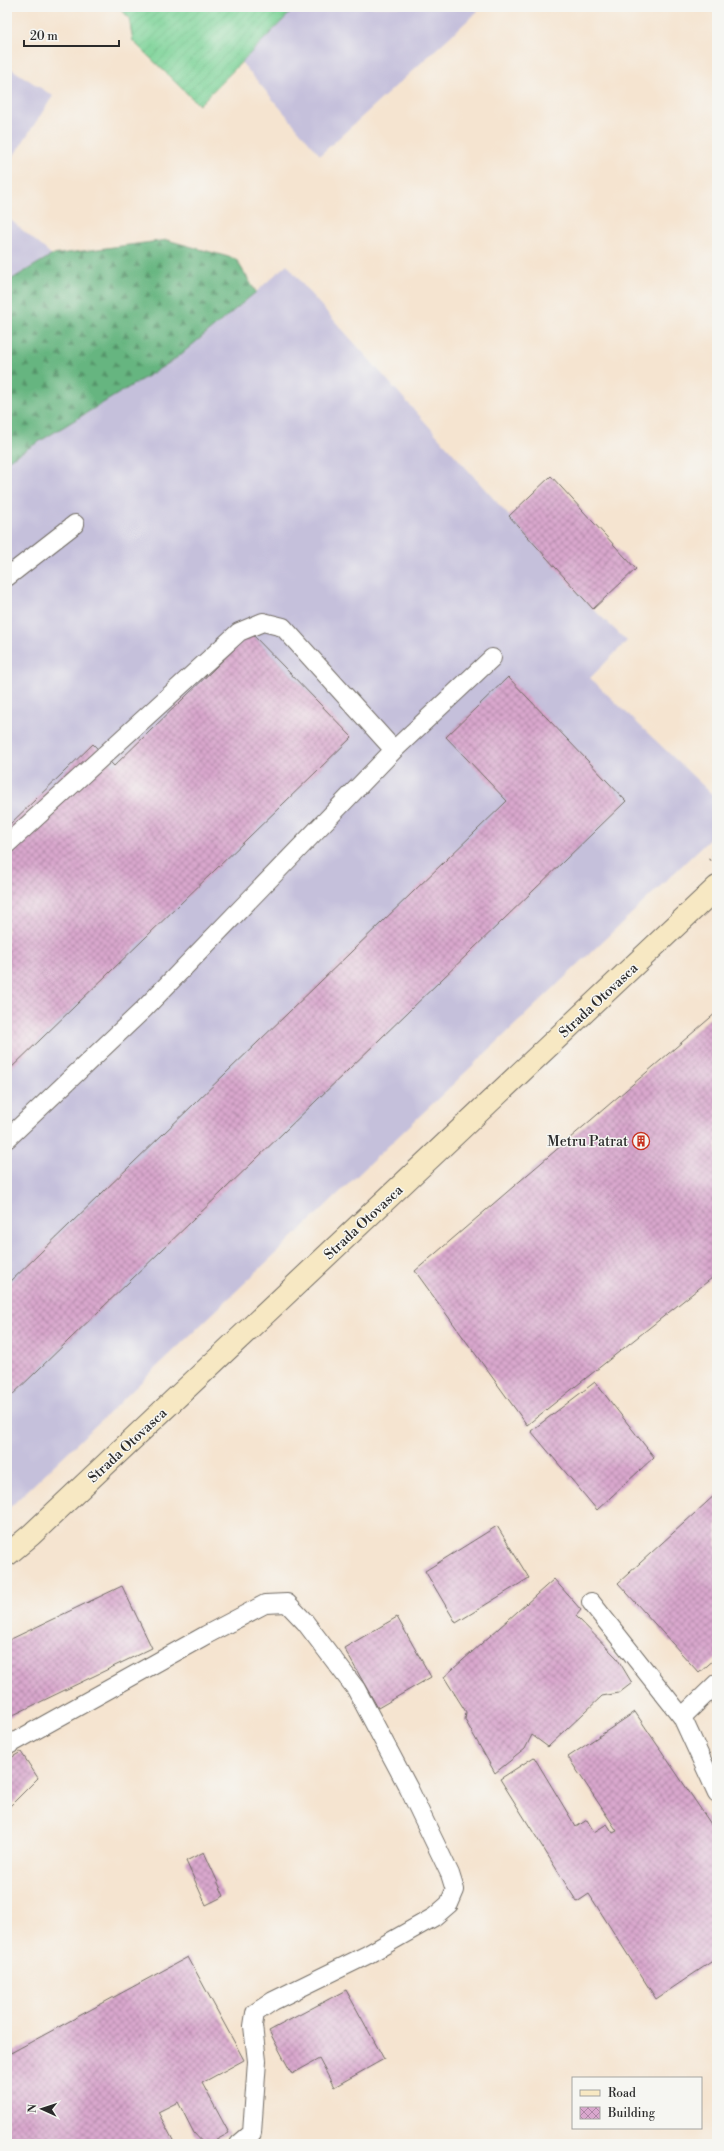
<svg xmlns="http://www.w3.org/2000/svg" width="724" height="2151" viewBox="0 0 724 2151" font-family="'Libre Bodoni',serif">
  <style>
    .industrial { fill: #c5c0db }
    .forest { fill: url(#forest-firs); stroke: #487056 }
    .garden { fill: url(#garden-furrows); stroke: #547f62 }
    .building { fill: url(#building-cross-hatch) }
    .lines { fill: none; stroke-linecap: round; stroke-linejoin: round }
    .lane-casing { stroke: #726c65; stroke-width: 20 }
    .secondary-casing { stroke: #726c65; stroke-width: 24 }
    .path { stroke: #726c65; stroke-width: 2.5; stroke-dasharray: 1 3; stroke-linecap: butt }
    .lane { stroke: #fff; stroke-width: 18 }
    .secondary { stroke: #f7e8c3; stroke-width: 22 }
    .labels { text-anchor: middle; stroke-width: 3; stroke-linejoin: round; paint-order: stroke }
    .street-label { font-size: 14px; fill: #2b2b2b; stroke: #f6f6f2 }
    .poi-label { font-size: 14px; fill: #2b2b2b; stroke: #f6f6f2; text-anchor: end }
  </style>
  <defs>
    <pattern id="forest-firs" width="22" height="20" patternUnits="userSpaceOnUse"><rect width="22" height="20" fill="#66b580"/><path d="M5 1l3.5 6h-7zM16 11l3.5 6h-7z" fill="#549369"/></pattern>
    <pattern id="garden-furrows" width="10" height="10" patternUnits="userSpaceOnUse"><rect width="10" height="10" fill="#7dd398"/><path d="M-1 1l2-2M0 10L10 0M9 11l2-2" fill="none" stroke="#6cb583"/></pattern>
    <pattern id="building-cross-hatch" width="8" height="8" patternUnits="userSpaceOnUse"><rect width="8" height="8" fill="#d9a7cd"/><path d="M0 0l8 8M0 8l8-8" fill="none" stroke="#b088a7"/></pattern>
  </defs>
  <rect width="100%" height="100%" fill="#f6f6f2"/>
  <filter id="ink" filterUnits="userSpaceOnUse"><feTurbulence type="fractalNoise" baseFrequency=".025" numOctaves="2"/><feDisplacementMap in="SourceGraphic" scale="8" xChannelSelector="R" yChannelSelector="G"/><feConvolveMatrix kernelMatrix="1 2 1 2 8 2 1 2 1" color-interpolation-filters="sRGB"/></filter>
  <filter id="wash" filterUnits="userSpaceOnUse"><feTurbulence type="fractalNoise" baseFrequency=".012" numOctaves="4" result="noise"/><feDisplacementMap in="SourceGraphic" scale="16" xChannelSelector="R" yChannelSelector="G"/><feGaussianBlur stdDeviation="0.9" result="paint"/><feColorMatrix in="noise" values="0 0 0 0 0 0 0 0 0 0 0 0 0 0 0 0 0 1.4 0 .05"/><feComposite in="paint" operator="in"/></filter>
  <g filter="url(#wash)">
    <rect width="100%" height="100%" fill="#f5e4d0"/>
    <!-- industrial -->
    <path class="industrial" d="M296 7H474L478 11 320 155 241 62Z
      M7 66 53 96 7 166Z
      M7 217 52 255 7 282Z
      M287 264 307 290 509 516 593 609 627 641 590 678 717 799V832L7 1510V461L174 360 256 292Z"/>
    <!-- forest -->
    <path class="forest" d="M167 240 236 259 256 292 174 360 7 461V282L52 255Z"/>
    <!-- garden -->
    <path class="garden" d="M119 7H296L199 105 133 41 129 18Z"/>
    <g id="blocks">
      <!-- building -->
      <path class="building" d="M551 476 636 569 593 609 509 516Z
        M251 633 352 737 7 1072V827L93 744 114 766Z
        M508 677 626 801 7 1400V1285L507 801 446 737Z
        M717 1012V1274L527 1425 415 1271Z
        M595 1382 654 1457 597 1510 531 1431Z
        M717 1493V1657L699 1673 618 1583Z
        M497 1526 529 1578 456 1623 425 1571Z
        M554 1579 581 1610 576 1616 617 1658 632 1683 619 1693 602 1696 548 1747 532 1735 525 1749 495 1773 465 1720 466 1712 444 1677Z
        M122 1586 152 1648 7 1718V1641Z
        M397 1617 431 1677 378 1708 344 1648Z
        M635 1712 717 1833V1958L656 1999 589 1894 577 1902 500 1779 534 1757 576 1827 587 1820 594 1832 607 1824 613 1833 617 1831 568 1757Z
        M21 1752 38 1778 7 1809V1760Z
        M204 1852 224 1896 206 1905 186 1861Z
        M188 1957 244 2060 202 2083 229 2133 209 2144H204L194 2133 178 2102 158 2112 175 2144H107L106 2141 100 2144H7V2055Z
        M346 1990 384 2059 334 2087 319 2059 292 2074 269 2031Z"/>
    </g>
  </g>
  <g filter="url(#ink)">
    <use href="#blocks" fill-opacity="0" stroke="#726c65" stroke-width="1"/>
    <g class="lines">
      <!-- lane casing -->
      <g class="lane-casing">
        <path id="lane" d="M7 577 75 524
          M7 844 239 632 263 622 283 627 394 750
          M7 1139 144 1009 394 750 492 658
          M591 1602 682 1717
          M717 1683 682 1717 717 1793
          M7 1746 206 1635 265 1604 287 1603 305 1622 356 1689 409 1789 450 1874 455 1890 449 1904 434 1917 367 1955 273 2001 255 2013 253 2026 257 2061 252 2133 239 2144"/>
      </g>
      <!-- secondary casing -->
      <g class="secondary-casing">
        <path id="secondary" d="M7 1555 31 1535 717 887"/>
      </g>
      <!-- path -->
      <path class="path" d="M709 860 717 852"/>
      <!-- lane -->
      <use href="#lane" class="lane"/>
      <!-- secondary -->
      <use href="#secondary" class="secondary"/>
    </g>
  </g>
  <!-- icons -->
  <defs>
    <g id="building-ring" transform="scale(0.9)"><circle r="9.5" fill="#f6f6f2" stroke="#c8321e" stroke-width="1.5"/><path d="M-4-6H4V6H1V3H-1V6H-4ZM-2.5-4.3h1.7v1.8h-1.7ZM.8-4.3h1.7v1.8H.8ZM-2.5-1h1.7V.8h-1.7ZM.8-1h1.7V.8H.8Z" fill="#c8321e"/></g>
  </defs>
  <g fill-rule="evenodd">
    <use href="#building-ring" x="641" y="1141"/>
  </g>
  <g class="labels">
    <!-- street labels -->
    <g class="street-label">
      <text transform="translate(598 1000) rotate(-43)" y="5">Strada Otovasca</text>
      <text transform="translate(363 1222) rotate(-43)" y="5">Strada Otovasca</text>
      <text transform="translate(127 1445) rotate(-43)" y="5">Strada Otovasca</text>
    </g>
    <!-- poi labels -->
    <g class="poi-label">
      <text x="628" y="1146">Metru Patrat</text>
    </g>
  </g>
  <!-- margin -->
  <rect width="724" height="2151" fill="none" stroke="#f6f6f2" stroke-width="24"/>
  <!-- legend -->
  <rect x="572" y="2077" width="130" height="52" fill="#f6f6f2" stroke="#a5a5a2"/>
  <rect x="580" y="2090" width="20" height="6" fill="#f7e8c3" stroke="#a5a5a2"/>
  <text x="608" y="2097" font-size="12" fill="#2b2b2b">Road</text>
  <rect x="580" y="2107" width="20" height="12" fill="url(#building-cross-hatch)" stroke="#a5a5a2"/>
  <text x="608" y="2117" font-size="12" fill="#2b2b2b">Building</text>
  <!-- north arrow -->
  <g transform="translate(42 2109) rotate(273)" stroke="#f6f6f2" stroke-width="3" paint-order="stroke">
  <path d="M0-3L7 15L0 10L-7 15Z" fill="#2b2b2b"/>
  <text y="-6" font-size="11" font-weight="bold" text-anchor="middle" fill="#2b2b2b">N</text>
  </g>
  <!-- scale -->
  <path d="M24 40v6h95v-6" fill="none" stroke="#2b2b2b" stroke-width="2"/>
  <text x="30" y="40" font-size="12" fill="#2b2b2b" stroke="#f6f6f2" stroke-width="3" paint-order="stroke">20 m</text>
</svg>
